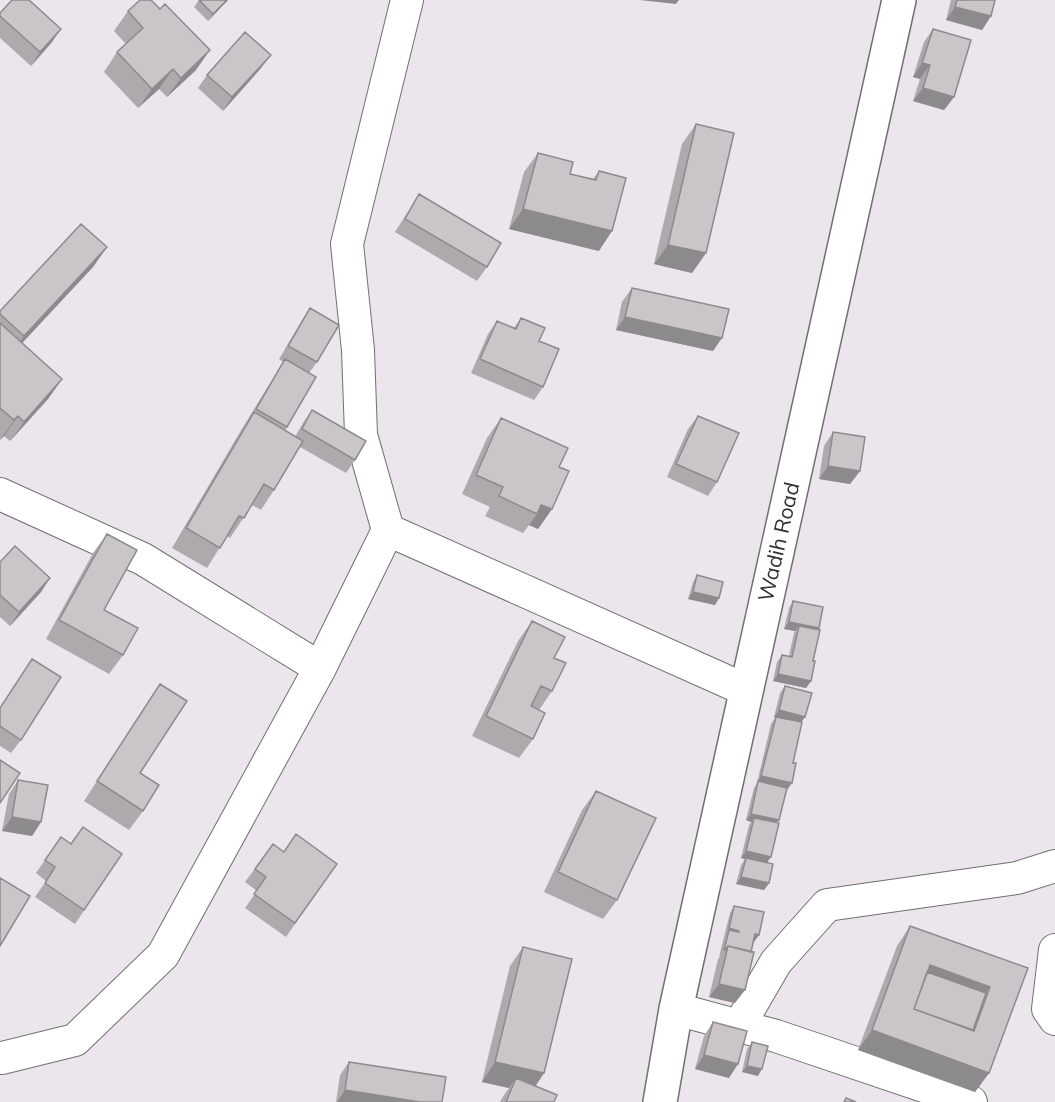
<svg xmlns="http://www.w3.org/2000/svg" width="1055" height="1102" viewBox="0 0 1055 1102" font-family="Mulish,sans-serif">
  <style>
    .lines { fill: none; stroke-linecap: round; stroke-linejoin: round }
    .minor-casing { stroke: #726e73; stroke-width: 34 }
    .tertiary-casing { stroke: #726e73; stroke-width: 36 }
    .minor { stroke: #fff; stroke-width: 32 }
    .tertiary { stroke: #fff; stroke-width: 33 }
    .wall { fill: #ada9ad }
    .shaded-wall { fill: #8d8a8d }
    .building { fill: #c9c5c9; stroke: #8d8a8d; stroke-width: 1.5; fill-rule: evenodd }
    .labels { text-anchor: middle; stroke-width: 5; stroke-linejoin: round; paint-order: stroke }
    .street-label { font-size: 21px; fill: #323032; stroke: #fff }
  </style>
  <rect width="100%" height="100%" fill="#ebe6eb"/>
  <g class="lines">
    <!-- minor casing -->
    <g class="minor-casing">
      <path id="minor" d="M0 494 143 559 320 668 388 530 361 435 358 350 347 244 407 0
        M388 530 746 690
        M1055 950 1048 1009 1055 1019
        M676 1009 776 1036 971 1102
        M739 1026 776 962 827 905 1017 878 1055 866
        M2 1058 75 1040 163 955 320 668"/>
    </g>
    <!-- tertiary casing -->
    <g class="tertiary-casing">
      <path id="tertiary" d="M660 1102 676 1009 899 0"/>
    </g>
    <!-- minor -->
    <use href="#minor" class="minor"/>
    <!-- tertiary -->
    <use href="#tertiary" class="tertiary"/>
  </g>
  <!-- wall -->
  <path class="wall" d="M199 0H228L208 21 194 7Z
    M951 0H995L991 16 982 30 946 20Z
    M128 11 196 70 167 97 159 89 138 108 104 72 117 52 126 44 114 31Z
    M0 13 52 42 31 66 0 38Z
    M933 29 954 97 944 110 913 101 920 79 913 77 924 42Z
    M261 68 223 111 198 88 207 75Z
    M696 124 706 253 692 273 654 264 682 144Z
    M538 153 570 174 593 179 599 171V251L509 229 524 172Z
    M419 194 487 267 477 281 395 232Z
    M107 247 93 267 22 343 62 379 48 399 10 441 4 436 0 440V311Z
    M632 288 713 351 616 330 622 302Z
    M310 308 317 362 309 373 287 427 285 431 295 437 303 423 312 410 355 460 346 473 300 447 274 490 261 510 252 505 230 538 227 536 207 568 172 548 240 432 283 362 279 359 301 322Z
    M521 318 539 341 543 387 534 400 471 373 488 334 497 321 514 328Z
    M698 416 717 482 708 496 667 477 688 429Z
    M501 418 559 467 552 509 538 529 529 525 523 533 485 516 490 507 462 494 487 438Z
    M833 432 860 471 850 484 819 479 824 446Z
    M107 534 104 610 123 655 109 674 46 639 93 553Z
    M0 562 50 578 41 592 10 626 0 617Z
    M697 575 715 605 688 599 693 582Z
    M793 601 817 630 811 681 806 688 773 681 777 662 782 655 789 656 794 633 795 631 784 629 789 608Z
    M532 621 554 658 552 691 539 710 533 739 519 758 472 736 518 641Z
    M32 659 21 740 11 753 0 746V707Z
    M160 684 140 773 143 811 129 830 84 801Z
    M785 686 802 722 787 790 779 820 777 823 767 863 769 883 764 890 736 884 741 865 745 859 741 858 749 825 751 822 746 820 754 788 757 783 771 724 775 718 774 717 780 693Z
    M18 780 41 822 32 836 2 831 9 794Z
    M596 791 617 900 603 919 544 892 582 810Z
    M61 837 71 843 122 854 75 924 35 897 46 881 36 873Z
    M273 844 284 852 337 864 286 937 245 908 257 891 245 882Z
    M734 906 754 942H753L735 1003 709 997 718 959 720 957H719L730 913Z
    M910 926 1028 968 989 1073 975 1092 858 1050 897 946Z
    M523 947 544 1073 535 1086 554 1102H500L502 1098 509 1088 482 1082 510 966Z
    M713 1022 729 1078 695 1069 704 1036Z
    M752 1042 758 1076 742 1072 747 1049Z
    M349 1062 442 1102H336L340 1075Z"/>
  <!-- shaded-wall -->
  <path class="shaded-wall" d="M227 0H228L208 21 213 14Z
    M640 0H679L676 4Z
    M955 7 991 16 982 30 946 20Z
    M61 29 52 42 31 66 40 52Z
    M210 50 196 70 167 97 181 78Z
    M271 55 261 68 223 111 232 97Z
    M922 63 930 65 920 79 913 77Z
    M173 69 159 89 138 108 152 89Z
    M923 88 954 97 944 110 913 101Z
    M523 209 612 231 599 251 509 229Z
    M668 245 706 253 692 273 654 264Z
    M107 247 93 267 10 356 24 336Z
    M625 317 722 338 713 351 616 330Z
    M62 379 48 399 10 441 24 422Z
    M18 416 4 436 0 440 14 420Z
    M828 466 860 471 850 484 819 479Z
    M541 505 552 509 538 529 529 525 537 514Z
    M50 578 41 592 10 626 19 612Z
    M693 592 719 598 715 605 688 599Z
    M789 622 819 628 814 634 799 626 795 631 784 629Z
    M778 674 811 681 806 688 773 681Z
    M779 710 805 717 800 724 774 717Z
    M761 776 792 783 787 790 758 784V781L757 783Z
    M751 814 779 820 775 827 754 818 751 822 746 820Z
    M12 817 41 822 32 836 2 831Z
    M746 851 771 857 766 864 741 858Z
    M741 877 769 883 764 890 736 884Z
    M755 934 759 935 754 942 750 941Z
    M930 965 990 987 977 1006 920 986Z
    M719 984 745 990 735 1003 709 997Z
    M872 1030 989 1073 975 1092 858 1050Z
    M704 1055 738 1064 729 1078 695 1069Z
    M495 1062 544 1073 531 1093 516 1078 509 1088 482 1082Z
    M747 1066 762 1069 758 1076 742 1072Z
    M345 1090 420 1102H337Z"/>
  <!-- building -->
  <path class="building" d="M12 0H29L61 29 40 52 0 16V13Z
    M140 0H151L160 9 165 4 210 50 181 78 173 69 152 89 117 52 143 28 128 11Z
    M199 0H227L213 14Z
    M957 0H995L991 16 955 7Z
    M933 29 971 40 954 97 923 88 930 65 922 63Z
    M245 32 271 55 232 97 207 75Z
    M696 124 734 133 706 253 668 245Z
    M538 153 573 162 570 174 596 180 599 171 626 178 612 231 523 209Z
    M419 194 501 243 487 267 405 219Z
    M81 224 107 247 24 336 0 314V311Z
    M632 288 729 309 722 338 625 317Z
    M310 308 339 325 317 362 288 346Z
    M521 318 545 328 539 341 559 349 543 387 480 359 497 321 516 329Z
    M0 323 62 379 24 422 18 416 14 420 0 408Z
    M285 359 316 377 287 427 256 409Z
    M312 410 366 441 355 460 302 429Z
    M254 412 303 441 274 490 264 484 244 518 239 516 220 548 186 528Z
    M698 416 739 433 717 482 676 464Z
    M501 418 568 448 559 467 569 471 552 509 541 505 537 514 499 496 503 487 476 475Z
    M833 432 865 437 860 471 828 466Z
    M107 534 137 550 104 610 138 628 123 655 59 620Z
    M15 546 50 578 19 612 0 595V562Z
    M697 575 723 582 719 598 693 592Z
    M793 601 823 607 819 628 789 622Z
    M532 621 565 637 554 658 566 663 552 691 541 686 531 706 545 713 533 739 486 716Z
    M799 626 820 630 813 661H815L811 681 778 674 782 655 792 657Z
    M32 659 61 677 21 740 0 726V708Z
    M160 684 187 701 140 773 159 785 143 811 97 781Z
    M785 686 812 693 805 717 779 710Z
    M776 717 802 722 793 763H796L792 783 761 776Z
    M0 760 20 773 0 803Z
    M18 780 48 785 41 822 12 817Z
    M758 781 787 788 779 820 751 814Z
    M596 791 656 818 617 900 558 872Z
    M754 818 779 823 771 857 746 851Z
    M83 827 122 854 84 910 45 883 55 867 45 860 61 837 71 844Z
    M296 834 337 864 295 923 254 894 266 877 255 869 273 844 284 852Z
    M746 858 773 864 769 883 741 877Z
    M0 878 30 896 0 946Z
    M734 906 764 912 759 935 755 934 751 952 728 946 725 950H724L729 930 739 932V931L729 928Z
    M910 926 1028 968 989 1073 872 1030ZM930 965 990 987 974 1031 914 1009Z
    M728 946 754 952 745 990 719 984Z
    M523 947 572 959 544 1073 495 1062Z
    M927 972 986 993 973 1030 914 1009Z
    M713 1022 747 1031 738 1064 704 1055Z
    M752 1042 768 1046 762 1069 747 1066Z
    M349 1062 446 1077 442 1102H420L345 1090Z
    M516 1078 557 1095 554 1102H506Z
    M846 1098 856 1102H844Z"/>
  <g class="labels">
    <!-- street labels -->
    <g class="street-label">
      <text transform="translate(779 542) rotate(-77)" y="7">Wadih Road</text>
    </g>
  </g>
</svg>
